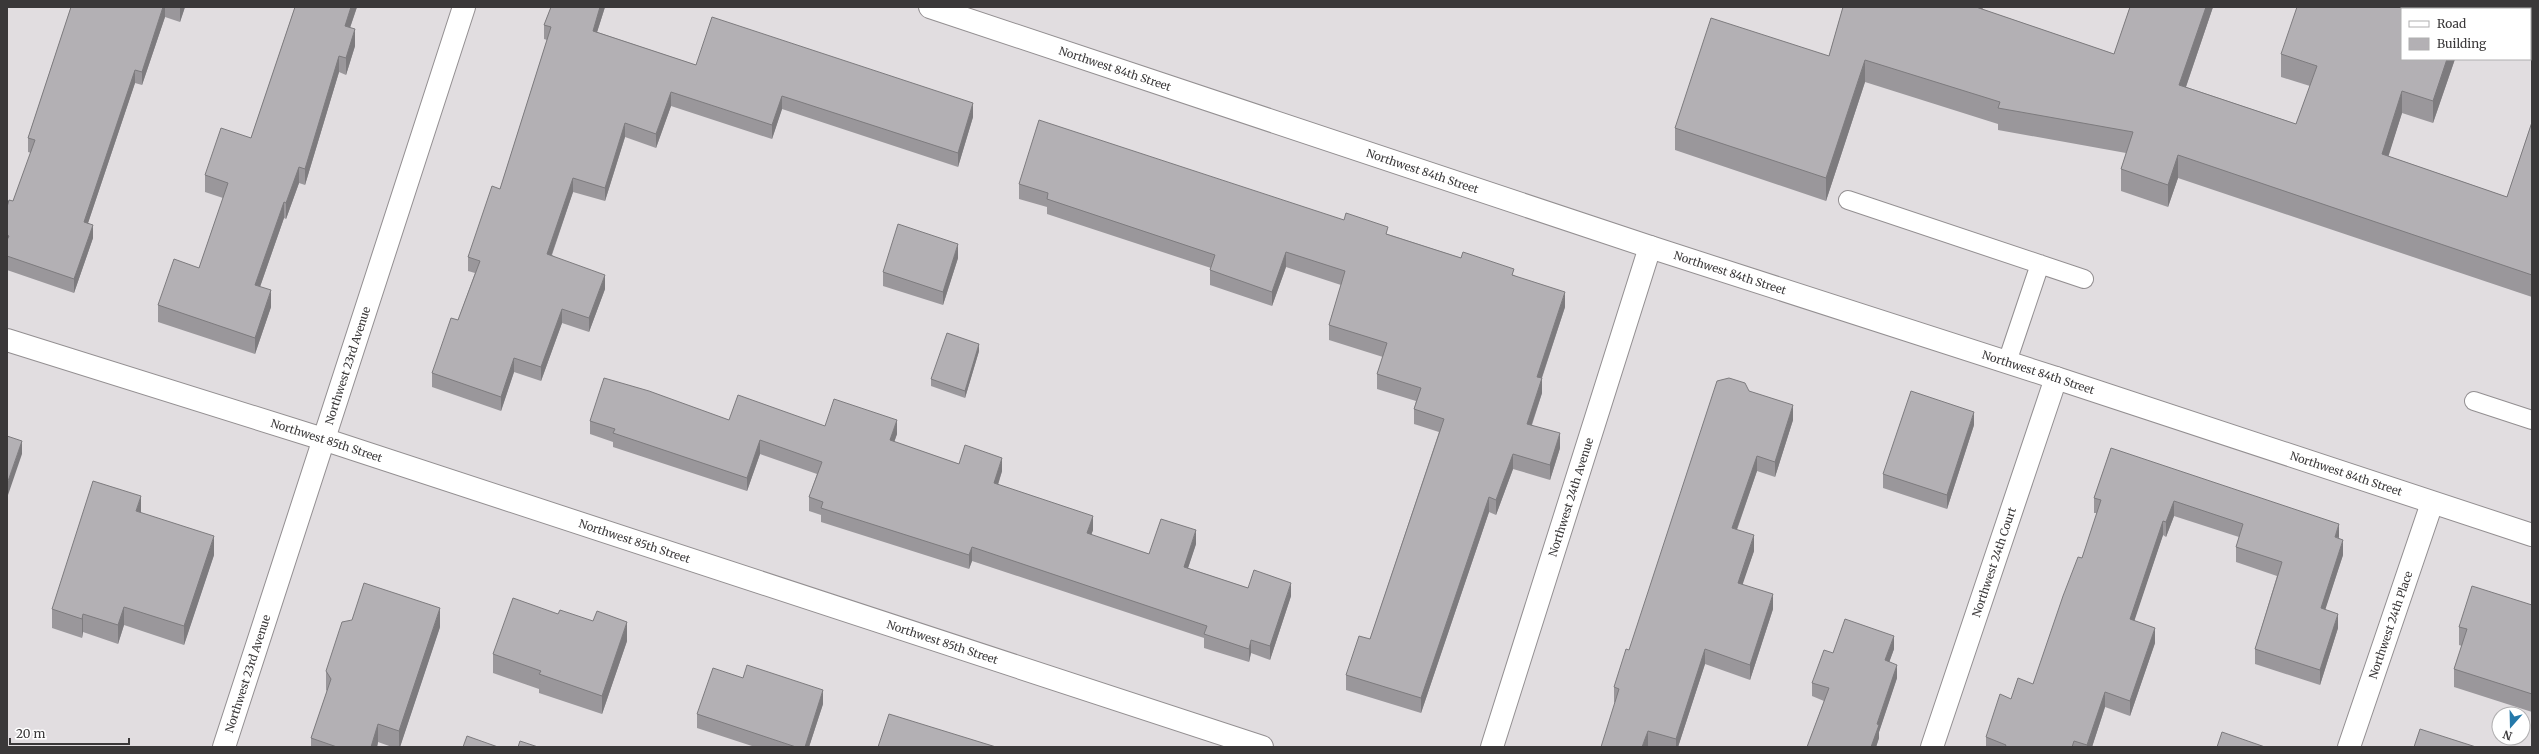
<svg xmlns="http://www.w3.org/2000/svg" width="2539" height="754" viewBox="0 0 2539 754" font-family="Merriweather,serif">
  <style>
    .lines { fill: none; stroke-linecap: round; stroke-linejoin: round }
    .lane-casing { stroke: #938f91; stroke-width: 20 }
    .street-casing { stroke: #938f91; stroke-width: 24 }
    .lane { stroke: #fff; stroke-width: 18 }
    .street { stroke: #fff; stroke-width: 22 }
    .wall { fill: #9a979b }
    .shaded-wall { fill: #7d7b7e }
    .building { fill: #b3b0b4; stroke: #7d7b7e }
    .labels { text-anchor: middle; stroke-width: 4; stroke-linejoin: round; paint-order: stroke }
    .street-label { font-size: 11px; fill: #3a3839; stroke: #fff }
  </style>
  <rect width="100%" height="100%" fill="#e1dde0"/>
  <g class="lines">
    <!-- lane casing -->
    <g class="lane-casing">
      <path id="lane" d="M1848 200 2084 279
        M2007 362 2040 264
        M2474 401 2532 420"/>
    </g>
    <!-- street casing -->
    <g class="street-casing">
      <g id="street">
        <path id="s1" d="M930 7 1650 247 2056 378 2532 535"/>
        <path id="s2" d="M7 340 323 439 1262 747"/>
        <path id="s3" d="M224 747 464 7"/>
        <path id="s4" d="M1492 747 1650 247"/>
        <path id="s5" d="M1932 747 2056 378"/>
        <path id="s6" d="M2349 747 2432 503"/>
      </g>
    </g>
    <!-- lane -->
    <use href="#lane" class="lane"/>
    <!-- street -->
    <use href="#street" class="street"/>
  </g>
  <!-- wall -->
  <path class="wall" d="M71 7H185L180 22 165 17 142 85 135 83 88 223 93 238 74 293 7 270V207L13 201 31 153 28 152V138Z
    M295 7H357L350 28 355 46 346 75 339 72 305 185 299 183 286 219 284 218 260 287 271 307 255 354 158 322V305L199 268 223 198 205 192V175L251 138Z
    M551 7H605L597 32 696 65 973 117 958 167 782 109 772 139 671 106 656 148 625 137 605 201 573 192 552 255 605 289 589 332 562 323 541 381 514 372 501 411 432 387V373L458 320 475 273 468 271V257L500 189 547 40 544 39V25Z
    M1843 7H1983L1982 9 2114 54 2130 7H2213L2186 87 2296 124 2310 86 2281 77V54L2455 59 2433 123 2402 113 2388 156 2507 197 2532 122V297L2178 178 2168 207 2121 191V169L2126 153 1998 130V124L1865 82 1826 201 1675 150V128L1829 56Z
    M1019 184 1344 220 1514 275 1565 307 1542 378V393L1532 425 1560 448 1550 480 1513 469 1496 515 1489 512 1421 713 1346 690V675L1370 639 1439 432 1414 424V409L1416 401 1377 389V374L1383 357 1329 340V325L1341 285 1286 267 1272 306 1210 285V270L1211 268 1047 214V207L1019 199Z
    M958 258 943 305 883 286V272Z
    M979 351 965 398 931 386V379Z
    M1749 391 1793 420 1775 477 1757 471 1737 530 1754 551 1742 584 1773 609 1750 680 1705 664 1678 747H1652L1648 746 1615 703 1614 702V687L1629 650Z
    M729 420 825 426 897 434 894 442 959 464 1002 471 998 485 1093 530 1091 535 1149 554 1196 544 1188 568 1248 588 1291 596 1270 660 1251 653 1249 662 1204 648V638L972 561 969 569 821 522V515L809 511V497L817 474 760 454 747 491 613 447V442L590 434V421Z
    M1974 425 1947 509 1883 488V474Z
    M2111 448 2339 538 2343 555 2325 609 2338 628 2320 685 2255 664V649L2277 576 2236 562V547L2239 537 2174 516 2166 537 2163 535 2134 620 2155 643 2130 716 2105 707 2092 747H1986V737L2011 699 2033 684 2082 558 2097 513H2094V498Z
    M141 513 214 555 184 645 124 625 118 644 83 632 82 638 52 628V609Z
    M2532 605V712L2454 687V669L2462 646 2459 645V627Z
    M440 627 400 747H392L378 742 377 747H311V738L327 691 326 690V671Z
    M627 641 602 714 539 693V689L493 673V654Z
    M1894 649 1889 662 1897 678 1879 732V738L1876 747H1807L1824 701 1812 696V683L1833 653Z
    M743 678 823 704 809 747H755L697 728V714Z"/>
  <!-- shaded-wall -->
  <path class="shaded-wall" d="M163 7H165V17L142 85V72Z
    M180 7H185L180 22Z
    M351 7H357L345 42V26Z
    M600 7H605L593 45V31Z
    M1976 7H1983L1976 30Z
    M2206 7H2213L2179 107V85Z
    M2465 7H2472V9H2464Z
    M355 29V46L346 75V58Z
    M339 56V72L305 185V169Z
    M2447 59H2455L2433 123V101Z
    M1865 60V82L1826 201V178Z
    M135 70V83L84 235V222Z
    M2402 91V113L2382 177V154Z
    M671 92V106L656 148V134Z
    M782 96V109L772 139V125Z
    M973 103V117L958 167V153Z
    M625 123V137L605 201V188Z
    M2178 155V178L2168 207V185Z
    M299 167V183L286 219V203Z
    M573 178V192L547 268V254Z
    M284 202V218L255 301V285Z
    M93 225V238L74 293V279Z
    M958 244V258L943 305V292Z
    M1286 252V267L1272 306V292Z
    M605 275V289L589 332V318Z
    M271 290V307L255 354V338Z
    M1565 292V307L1537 392V377Z
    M562 309V323L541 381V367Z
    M979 344V351L965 398V391Z
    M514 358V372L501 411V397Z
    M1542 378V393L1527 438V424Z
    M1793 405V420L1775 477V462Z
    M1974 412V425L1947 509V495Z
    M897 420V434L890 454V440Z
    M1560 433V448L1550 480V465Z
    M760 440V454L747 491V478Z
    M22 441V454L7 498V484Z
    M1513 454V469L1496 515V500Z
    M1757 456V471L1732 543V528Z
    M1002 458V471L994 497V483Z
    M141 496V515L136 511Z
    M1489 497V512L1421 713V698Z
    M2174 501V516L2166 537V522Z
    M1093 516V530L1087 547V533Z
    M2163 521V535L2130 634V619Z
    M2339 524V538L2335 537Z
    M1196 530V544L1184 580V567Z
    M1754 535V551L1738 598V583Z
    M214 536V555L184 645V626Z
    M2343 540V555L2321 623V608Z
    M972 547V561L969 569V555Z
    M1291 583V596L1270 660V646Z
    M1773 594V609L1750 680V665Z
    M124 607V625L118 644V625Z
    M440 608V627L400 747H399V731Z
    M83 614V632L82 638V619Z
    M2338 614V628L2320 685V670Z
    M627 622V641L602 714V696Z
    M2155 628V643L2130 716V701Z
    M1894 636V649L1885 674V660Z
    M1251 640V653L1249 662V649Z
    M1705 649V664L1678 747H1676V739Z
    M1897 665V678L1879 732V738L1876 747H1871L1877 724Z
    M823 690V704L809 747H805Z
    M2105 692V707L2092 747H2087V745Z
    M378 724V742L377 747H371Z
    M1648 731V746L1647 747H1642Z"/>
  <!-- building -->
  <path class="building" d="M71 7H163L142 72 135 70 84 222 93 225 74 279 7 256V240L9 236 7 235V207L9 200 13 201 35 140 28 138Z
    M295 7H351L345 26 355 29 346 58 339 56 305 169 299 167 286 203 284 202 255 285 271 290 255 338 158 305 174 259 199 268 228 183 205 175 221 128 251 138Z
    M551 7H600L593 31 696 65 712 17 973 103 958 153 782 96 772 125 671 92 656 134 625 123 605 188 573 178 547 254 605 275 589 318 562 309 541 367 514 358 501 397 432 373 451 318 458 320 480 261 468 257 492 186 500 189 551 27 544 25Z
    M1843 7H1976L2114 54 2130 7H2206L2179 85 2296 124 2317 66 2281 54 2297 7H2465L2464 9H2402V59H2447L2433 101 2402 91 2382 154 2507 197 2532 122V275L2178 155 2168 185 2121 169 2133 132 1998 108 2000 102 1865 60 1826 178 1675 128 1711 18 1829 56Z
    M1039 120 1344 220 1346 213 1388 227 1386 234 1461 258 1463 252 1514 269 1512 275 1565 292 1537 377 1542 378 1527 424 1560 433 1550 465 1513 454 1496 500 1489 497 1421 698 1346 675 1359 636 1370 639 1444 419 1414 409 1421 388 1377 374 1387 343 1329 325 1345 271 1286 252 1272 292 1210 270 1215 255 1047 199 1048 193 1019 184Z
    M898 224 958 244 943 292 883 272Z
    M947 333 979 344 965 391 931 379Z
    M604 378 649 391 729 420 738 395 825 426 834 399 897 420 890 440 959 464 965 445 1002 458 994 483 1093 516 1087 533 1149 554 1161 519 1196 530 1184 567 1248 588 1254 570 1291 583 1270 646 1251 640 1249 649 1204 634 1207 626 972 547 969 555 821 508 823 502 809 497 822 462 760 440 747 478 613 433 615 429 590 421Z
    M1729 378 1745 383 1749 391 1793 405 1775 462 1757 456 1732 528 1754 535 1738 583 1773 594 1750 665 1705 649 1676 739 1648 731 1642 747H1601L1619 689 1614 687 1626 649 1629 650 1717 381Z
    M1911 391 1974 412 1947 495 1883 474Z
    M7 436 22 441 7 484Z
    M2111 448 2339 524 2335 537 2343 540 2321 608 2338 614 2320 670 2255 649 2282 562 2236 547 2243 524 2174 501 2166 522 2163 521 2130 619 2155 628 2130 701 2105 692 2087 745 2074 741 2072 747H2005L2006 745 1986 737 2000 694 2011 699 2018 678 2033 684 2063 596 2078 557 2082 558 2101 500 2094 498Z
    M93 481 141 496 136 511 214 536 184 626 124 607 118 625 83 614 82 619 52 609Z
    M364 583 440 608 399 731 378 724 371 747H337L311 738 331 679 326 671 342 622 352 620Z
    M2472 586 2532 605V694L2454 669 2467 629 2459 627Z
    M513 598 558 614 560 610 593 621 597 611 627 622 602 696 539 674 541 671 493 654Z
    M1845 619 1894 636 1885 660 1897 665 1877 724 1879 725 1871 747H1807L1829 688 1812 683 1824 650 1833 653Z
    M747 665 823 690 805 747H796L697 714 713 668 743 678Z
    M889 714 996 747H878Z
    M2420 729 2476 747H2414Z
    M2222 732 2265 747H2217Z
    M467 736 498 747H463Z
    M520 741 538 747H518Z"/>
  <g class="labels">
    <!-- street labels -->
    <g class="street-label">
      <text dy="4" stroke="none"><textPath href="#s1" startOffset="195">Northwest 84th Street</textPath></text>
      <text dy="4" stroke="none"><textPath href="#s1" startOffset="519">Northwest 84th Street</textPath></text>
      <text dy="4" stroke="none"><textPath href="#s1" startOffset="843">Northwest 84th Street</textPath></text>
      <text dy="4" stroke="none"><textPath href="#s3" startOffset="401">Northwest 23rd Avenue</textPath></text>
      <text dy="4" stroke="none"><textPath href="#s1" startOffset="1167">Northwest 84th Street</textPath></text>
      <text dy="4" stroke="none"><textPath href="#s2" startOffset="335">Northwest 85th Street</textPath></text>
      <text dy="4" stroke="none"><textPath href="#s1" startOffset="1491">Northwest 84th Street</textPath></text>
      <text dy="4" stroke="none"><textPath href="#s4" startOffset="262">Northwest 24th Avenue</textPath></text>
      <text dy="4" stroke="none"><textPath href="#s2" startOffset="659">Northwest 85th Street</textPath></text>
      <text dy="4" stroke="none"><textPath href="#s5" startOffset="195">Northwest 24th Court</textPath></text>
      <text dy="4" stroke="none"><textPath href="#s6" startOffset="129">Northwest 24th Place</textPath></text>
      <text dy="4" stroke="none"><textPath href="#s2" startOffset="983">Northwest 85th Street</textPath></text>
      <text dy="4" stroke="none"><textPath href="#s3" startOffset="77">Northwest 23rd Avenue</textPath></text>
    </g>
  </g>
  <!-- border -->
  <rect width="2539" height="754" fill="none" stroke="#3a3839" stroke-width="16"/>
  <!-- legend -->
  <rect x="2401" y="8" width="130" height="52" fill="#ffffff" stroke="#b0afb0"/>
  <rect x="2409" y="21" width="20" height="6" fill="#ffffff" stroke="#b0afb0"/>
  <text x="2437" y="28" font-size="12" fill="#3a3839">Road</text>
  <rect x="2409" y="38" width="20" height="12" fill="#b3b0b4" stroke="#b0afb0"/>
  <text x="2437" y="48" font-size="12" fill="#3a3839">Building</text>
  <!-- north arrow -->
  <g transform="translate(2511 726) rotate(200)"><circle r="19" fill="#ffffff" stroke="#b0afb0"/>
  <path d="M0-3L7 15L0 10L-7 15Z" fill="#2579aa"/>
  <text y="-6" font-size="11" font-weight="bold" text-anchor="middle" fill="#3a3839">N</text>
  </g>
  <!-- scale -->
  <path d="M10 738v6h119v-6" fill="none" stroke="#3a3839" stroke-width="2"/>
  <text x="16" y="738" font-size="12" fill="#3a3839" stroke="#ffffff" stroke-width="3" paint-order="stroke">20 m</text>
</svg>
